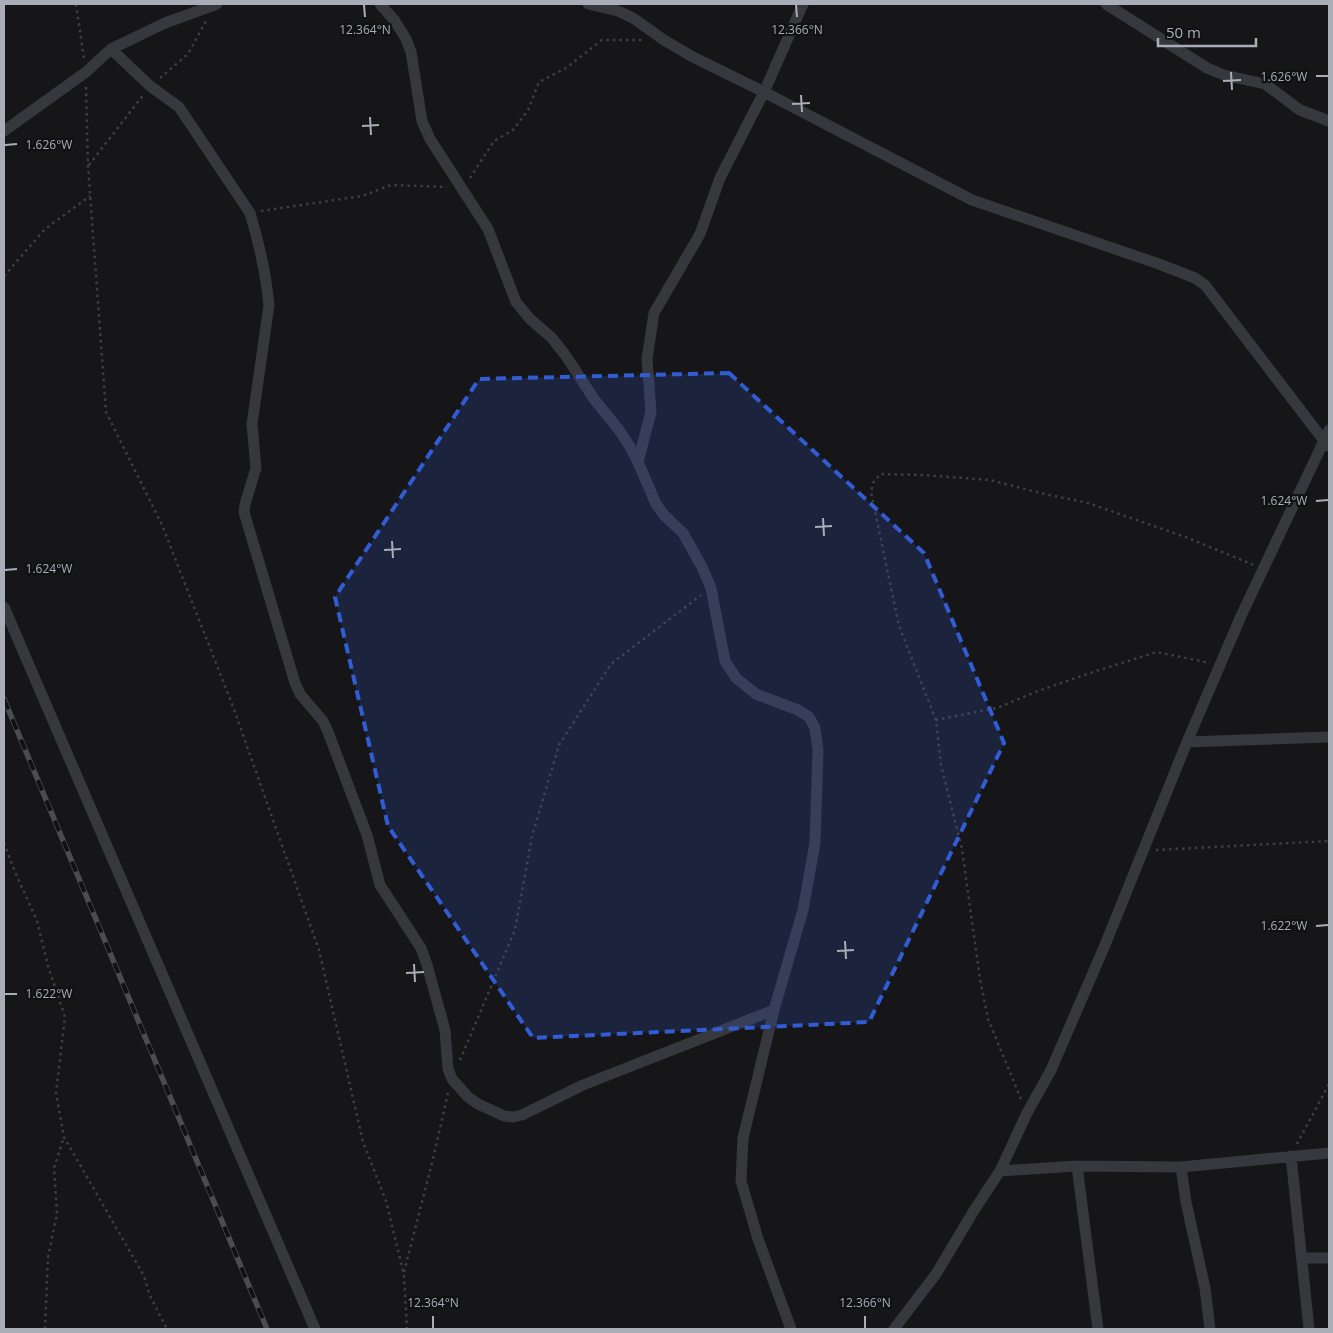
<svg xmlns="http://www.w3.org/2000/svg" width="1333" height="1333" viewBox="0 0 1333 1333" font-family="'Open Sans',sans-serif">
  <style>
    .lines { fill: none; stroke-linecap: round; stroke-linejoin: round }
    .path { stroke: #3d3f44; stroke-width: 2.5; stroke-dasharray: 2.5 4; stroke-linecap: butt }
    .street { stroke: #37383d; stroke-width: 11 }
    .rail-casing { stroke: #4a4c52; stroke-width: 5.5 }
    .rail { stroke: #111113; stroke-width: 4; stroke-dasharray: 11; stroke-linecap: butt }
    .marked { fill: #325cd3; fill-opacity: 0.2; stroke: #325cd3; stroke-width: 4; stroke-dasharray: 10 6; stroke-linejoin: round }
    .ticks { fill: none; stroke: #a8adb8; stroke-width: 2 }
    .ticks-label { font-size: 12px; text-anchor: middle; fill: #a8adb8; stroke: #111113; stroke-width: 4.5; stroke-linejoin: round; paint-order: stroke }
  </style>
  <rect width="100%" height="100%" fill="#161618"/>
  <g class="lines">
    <!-- path -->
    <path class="path" d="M76 4 84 59
      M160 78 188 54 206 21
      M86 87 88 166 106 412 162 525 232 704 319 950 363 1142 386 1201 404 1275 407 1329
      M89 165 144 94
      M470 178 494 141 513 130 528 110 539 82 566 68 602 40H642
      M261 211 362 196 391 185 447 187
      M4 276 45 229 90 196
      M936 720 899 626 871 492 873 483 880 474 924 475 990 480 1040 493 1088 503 1188 538 1254 565
      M4 843 15 872 37 921 48 966 65 1017 56 1093 64 1137 144 1276 150 1296 167 1329
      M1156 850 1329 841
      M460 1060 515 930 532 836 559 745 611 664 701 595
      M1021 1099 988 1019 980 979 962 849 941 765 936 720 997 708 1038 691 1096 671 1157 652 1210 663
      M1297 1144 1329 1084
      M404 1272 433 1159 448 1093
      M45 1329 48 1257 57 1214 54 1168 64 1137"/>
    <!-- street -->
    <path class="street" d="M380 4 395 21 406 39 411 52 422 121 430 139 488 229 516 302 530 319 552 338 566 356 594 399 619 430 629 445 638 462 656 504 664 515 683 533 702 567 711 588 725 661 736 678 756 694 798 710 809 717 815 728 818 750 815 843 803 910 774 1010 743 1138 741 1181 758 1239 791 1329
      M588 4 618 11 633 18 664 40 691 56 764 92 972 200 1159 264 1195 278 1205 285 1328 446
      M1106 4 1207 68 1224 75 1265 84 1300 110 1329 121
      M111 49 150 86 179 107 250 213C259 243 266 274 269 305L252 424 256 468 245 504 244 512 295 683 300 694 323 721 328 732 367 835 380 885 421 948 427 965 445 1030 448 1069 452 1079 468 1097 478 1104 504 1116 513 1117 522 1115 583 1085 774 1010
      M4 131 86 72 111 49 165 23 217 4
      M638 462 651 412 647 359 654 313 700 234 720 178 764 92 803 4
      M4 607 315 1329
      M1187 742 1329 737
      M1291 1156 1309 1329
      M1077 1166 1098 1329
      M1181 1167 1186 1202 1205 1288 1210 1329
      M1000 1171 1077 1166 1181 1167 1329 1153
      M1302 1258H1329
      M894 1329 936 1274 973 1212 1000 1171 1027 1113 1051 1070 1105 945 1187 742 1241 616 1329 430"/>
    <!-- rail casing -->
    <g class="rail-casing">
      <path id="rail" d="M4 699 267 1329"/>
    </g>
    <!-- rail -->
    <use href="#rail" class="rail"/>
  </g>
  <!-- marked area -->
  <path class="marked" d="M729 373 924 553 1004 743 869 1022 533 1038 388 826 335 597 479 379Z"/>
  <!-- ticks -->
  <path class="ticks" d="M364 5 365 17M796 5 797 17M1231 72 1232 90M1316 76H1328M1223 81 1241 80M801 95 802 112M792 104 810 103M370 117 371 135M362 126 379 125M5 145 17 144M1316 501 1328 500M823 518 824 536M815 527 832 526M392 541 393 558M384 550 401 549M5 570 17 569M1316 926 1328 925M845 941 846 959M837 951 854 950M414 964 415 982M406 973 424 972M5 994H17M433 1316V1328M865 1316V1328"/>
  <g class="ticks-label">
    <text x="365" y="34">12.364°N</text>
    <text x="797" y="34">12.366°N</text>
    <text x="1284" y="81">1.626°W</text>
    <text x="49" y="149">1.626°W</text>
    <text x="1284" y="505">1.624°W</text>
    <text x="49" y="573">1.624°W</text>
    <text x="1284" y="930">1.622°W</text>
    <text x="49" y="998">1.622°W</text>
    <text x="433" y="1307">12.364°N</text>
    <text x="865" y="1307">12.366°N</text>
  </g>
  <!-- border -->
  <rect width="1333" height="1333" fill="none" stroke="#a8adb8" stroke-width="10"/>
  <!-- scale -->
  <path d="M1158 38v8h98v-8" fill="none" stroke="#a8adb8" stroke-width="2.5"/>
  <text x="1166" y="38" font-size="15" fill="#a8adb8" stroke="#111113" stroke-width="4" paint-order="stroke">50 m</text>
</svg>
